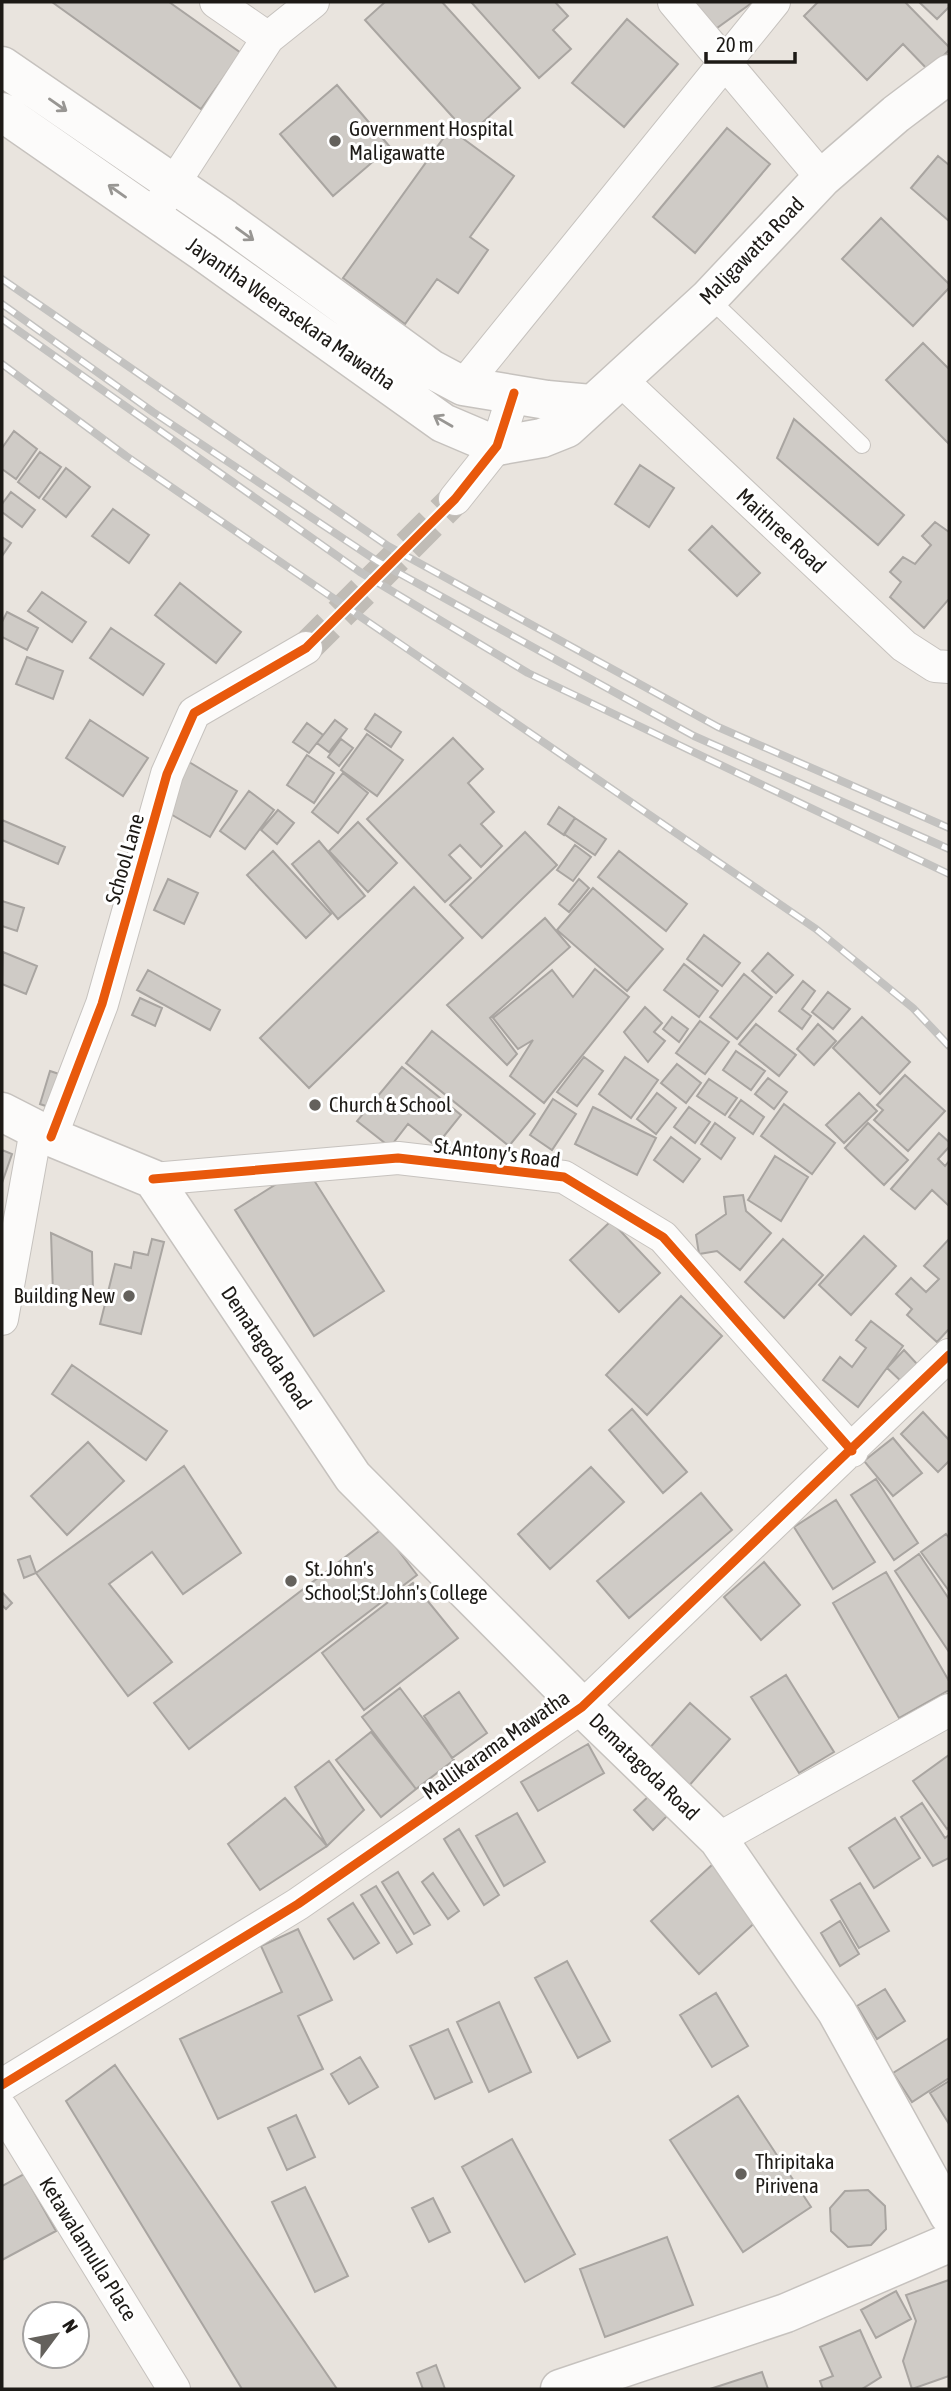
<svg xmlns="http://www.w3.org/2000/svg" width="951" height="2391" viewBox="0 0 951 2391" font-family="'Asap Condensed',sans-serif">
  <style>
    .building { fill: #cfcbc6; stroke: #a9a5a1; stroke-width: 2 }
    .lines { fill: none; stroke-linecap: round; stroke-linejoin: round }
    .minor-tunnel { stroke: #c0bcb6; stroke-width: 32; stroke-dasharray: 32 16; stroke-linecap: butt }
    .service-casing { stroke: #c6c2be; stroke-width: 18 }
    .minor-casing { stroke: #c6c2be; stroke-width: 34 }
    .secondary-casing { stroke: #c6c2be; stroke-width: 41 }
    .service { stroke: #fcfbfa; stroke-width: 16 }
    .minor { stroke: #fcfbfa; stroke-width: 32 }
    .secondary { stroke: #fcfbfa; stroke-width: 38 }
    .rail-casing { stroke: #c3c2c0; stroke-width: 8 }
    .rail { stroke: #fff; stroke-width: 5; stroke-dasharray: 16; stroke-linecap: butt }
    .cycleway-casing { stroke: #fff; stroke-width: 13 }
    .cycleway { stroke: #e8590c; stroke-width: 9 }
    .oneway { stroke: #989693 }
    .poi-dot { fill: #64615c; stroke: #fff; stroke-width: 2.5 }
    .labels { text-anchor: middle; stroke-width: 6; stroke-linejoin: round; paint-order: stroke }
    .poi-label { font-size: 21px; fill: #1d1a16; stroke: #fff; text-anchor: start }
    .street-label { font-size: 21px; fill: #1d1a16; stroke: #fff }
  </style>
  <rect width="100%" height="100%" fill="#e9e4de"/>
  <!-- building -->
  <path class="building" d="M52 2H169L241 53 201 109Z
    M385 2H442L520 88 469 135 365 20Z
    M471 2H555L568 16 553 30 571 49 539 78Z
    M688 2H753L710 33Z
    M818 2H905L949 47V50L929 71 903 44 867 80 804 16Z
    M919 2H949V7L937 19Z
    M627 19 678 64 624 127 572 83Z
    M337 85 390 147 333 196 280 134Z
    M727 128 770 164 695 253 653 217Z
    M450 129 514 176 470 237 488 250 458 293 437 279 405 324 343 278Z
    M938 156 949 165V221L911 188Z
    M881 218 949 284V288L913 326 842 259Z
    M923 343 949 369V444L886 380Z
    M794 419 904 515 878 545 777 458Z
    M14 431 37 449 16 479 2 469V448Z
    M40 452 61 467 39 498 18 482Z
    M640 465 674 488 649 527 615 504Z
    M66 468 90 487 66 517 43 499Z
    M11 492 35 510 22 527 2 512V504Z
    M113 509 149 535 129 563 92 536Z
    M935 522 949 532V599L924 628 890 597 901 582 890 572 903 557 915 564 931 545 922 536Z
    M712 526 760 573 737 596 689 550Z
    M2 537 11 543 2 556Z
    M180 583 241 632 216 663 155 615Z
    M42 592 86 622 72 642 28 611Z
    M7 612 38 628 27 650 2 637V622Z
    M111 628 164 664 143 695 90 658Z
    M27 657 63 671 53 699 16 684Z
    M375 714 401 732 391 747 365 729Z
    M90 720 148 758 123 796 66 758Z
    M335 720 347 729 329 752 317 743Z
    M307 723 323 735 309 753 293 742Z
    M367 734 403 760 377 796 341 770Z
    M453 738 483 769 468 783 494 812 481 824 502 846 481 867 460 845 449 855 471 878 445 902 367 819Z
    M341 739 353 748 339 766 328 757Z
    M307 755 334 773 314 803 287 785Z
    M189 762 237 791 210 837 162 809Z
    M343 773 368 793 338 833 312 812Z
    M249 791 274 810 245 849 220 831Z
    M559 807 575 818 564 835 548 824Z
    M278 810 294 823 277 844 261 830Z
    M575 818 606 839 595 855 564 834Z
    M2 820 65 847 58 864 2 840Z
    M358 822 397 863 368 892 329 851Z
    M525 832 557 865 482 938 450 905Z
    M319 841 365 896 338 919 292 864Z
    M575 845 591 857 573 881 557 870Z
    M273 851 331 914 306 938 247 875Z
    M619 851 687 904 666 931 598 877Z
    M168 879 198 893 184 924 154 910Z
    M579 879 589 888 569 912 559 904Z
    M414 887 463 938 309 1088 260 1038Z
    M593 888 663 949 627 991 557 930Z
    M2 901 24 908 17 931 2 926Z
    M545 918 570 947 490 1018 517 1054 507 1065 447 1005Z
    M704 935 740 963 722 986 687 959Z
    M3 952 37 966 26 994 2 984Z
    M768 953 793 975 776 993 752 971Z
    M684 964 718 991 699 1017 664 990Z
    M595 969 629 997 544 1103 510 1076 533 1040 518 1049 493 1018 552 970 573 997Z
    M148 970 220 1010 210 1030 137 990Z
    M744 974 772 997 737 1039 710 1017Z
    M803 981 815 991 802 1009 811 1016 802 1029 779 1011Z
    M828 992 850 1009 833 1029 812 1012Z
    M140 998 162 1008 155 1026 132 1015Z
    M645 1007 662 1023 654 1032 665 1041 648 1062 624 1032Z
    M672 1017 688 1029 679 1042 663 1029Z
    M862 1017 910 1062 880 1094 833 1048Z
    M700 1021 729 1042 705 1074 676 1053Z
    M756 1024 796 1055 779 1076 739 1044Z
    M818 1024 836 1041 814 1065 797 1049Z
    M432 1031 535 1114 509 1146 406 1063Z
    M736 1051 765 1071 751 1090 723 1070Z
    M584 1057 603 1071 577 1106 557 1092Z
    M625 1057 658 1080 631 1118 599 1094Z
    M677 1064 701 1083 686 1103 661 1083Z
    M402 1067 461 1115 436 1146 408 1124 390 1147 357 1121Z
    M50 1071 71 1078 60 1111 40 1104Z
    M905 1075 945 1111 908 1151 874 1120 883 1110 877 1105Z
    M768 1078 787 1092 774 1109 755 1094Z
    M709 1079 737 1098 725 1115 697 1096Z
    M657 1093 676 1108 656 1134 637 1119Z
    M859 1093 877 1111 844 1143 826 1125Z
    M553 1099 576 1114 552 1150 530 1135Z
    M741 1100 764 1117 753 1134 729 1117Z
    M784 1104 835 1143 812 1174 761 1136Z
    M593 1107 656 1138 637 1175 575 1144Z
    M689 1107 710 1122 695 1143 674 1127Z
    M715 1123 735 1138 721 1159 701 1144Z
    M868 1123 908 1160 884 1185 845 1148Z
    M939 1133 949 1142V1147L938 1159 945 1166 949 1161V1206L932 1190 915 1209 891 1189Z
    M671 1137 700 1159 683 1182 654 1160Z
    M2 1150 12 1154 2 1183Z
    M775 1156 808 1177 781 1221 748 1200Z
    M305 1166 384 1291 314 1336 235 1210Z
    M743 1195 746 1211 771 1233 740 1270 717 1251 699 1254 696 1235 726 1214 724 1197Z
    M611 1221 660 1273 619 1312 570 1260Z
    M51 1233 92 1252 93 1292 53 1293Z
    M864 1236 896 1266 851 1315 819 1285Z
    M152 1239 164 1242 141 1334 100 1324 115 1264 131 1268 134 1252 148 1255Z
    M783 1239 823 1275 784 1318 745 1282Z
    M949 1239V1329L937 1342 907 1315 912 1309 896 1294 911 1278 926 1292 939 1279 924 1266Z
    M681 1296 722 1336 647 1415 606 1375Z
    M871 1321 903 1346 858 1407 823 1380 840 1357 852 1367 866 1348 856 1340Z
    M904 1350 918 1365 902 1382 887 1368Z
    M72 1365 167 1431 146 1460 52 1394Z
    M632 1409 687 1472 663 1493 609 1430Z
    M923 1412 949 1440V1461L938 1472 901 1434Z
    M893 1438 922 1473 893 1496 864 1461Z
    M88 1442 124 1481 67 1535 31 1496Z
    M184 1466 241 1553 183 1594 152 1552 109 1584 172 1662 128 1696 36 1573Z
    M591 1467 624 1502 550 1569 518 1534Z
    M876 1479 918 1543 894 1560 851 1495Z
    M701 1493 732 1530 629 1618 597 1581Z
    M836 1500 875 1562 833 1589 794 1527Z
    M382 1529 417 1575 189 1749 154 1703Z
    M946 1534 949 1538V1591L921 1552Z
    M919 1554 949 1599V1652L895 1571Z
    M30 1556 36 1573 24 1578 18 1560Z
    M764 1562 800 1605 761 1640 724 1597Z
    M886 1572 949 1681V1690L899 1718 833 1603Z
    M413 1583 458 1638 364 1710 322 1653Z
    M2 1592 12 1603 6 1609 2 1605Z
    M786 1675 834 1752 799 1773 751 1697Z
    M400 1688 454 1760 416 1789 362 1717Z
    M459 1692 487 1733 452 1758 424 1716Z
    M690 1703 730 1739 687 1788 646 1752Z
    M371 1732 416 1789 381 1817 336 1760Z
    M588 1744 604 1773 538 1811 521 1782Z
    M949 1755V1827L947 1829 913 1781Z
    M329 1761 364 1810 327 1846 295 1787Z
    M650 1795 669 1814 653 1830 634 1810Z
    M285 1798 327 1846 260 1890 228 1844Z
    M922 1803 945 1838 949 1835V1858L933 1866 901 1817Z
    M517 1813 545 1862 504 1886 476 1836Z
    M895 1818 920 1858 874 1888 849 1848Z
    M459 1829 499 1895 484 1905 444 1839Z
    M713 1864 761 1917 699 1974 651 1921Z
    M398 1872 430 1925 414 1934 382 1882Z
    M433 1873 459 1911 448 1919 422 1882Z
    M860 1883 889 1931 859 1948 831 1900Z
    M376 1886 412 1944 397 1953 361 1895Z
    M353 1903 379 1943 354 1959 328 1919Z
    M840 1921 859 1954 840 1966 821 1933Z
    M298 1929 332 2000 298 2016 323 2069 218 2119 180 2039 282 1992 261 1946Z
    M567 1961 610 2041 578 2058 535 1978Z
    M885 1989 905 2021 877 2039 857 2006Z
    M716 1993 748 2046 712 2067 680 2015Z
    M499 2002 531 2072 489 2092 457 2022Z
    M448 2029 472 2082 435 2099 410 2046Z
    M949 2038V2078L912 2102 893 2073Z
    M360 2057 378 2087 349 2104 331 2074Z
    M115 2065 337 2389H242L66 2101Z
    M949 2081V2124L930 2093Z
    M738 2096 811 2207 743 2252 670 2140Z
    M296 2115 315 2157 287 2170 268 2128Z
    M512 2139 575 2254 525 2282 462 2167Z
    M24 2174 56 2231 2 2260V2186Z
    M305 2187 348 2276 315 2292 272 2202Z
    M868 2190 885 2206 886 2229 871 2245 848 2247 831 2231 830 2208 845 2191Z
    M433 2198 450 2232 429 2242 412 2208Z
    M667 2237 693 2305 605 2337 580 2269Z
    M949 2280V2376L912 2389 903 2361 916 2321 906 2295Z
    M896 2291 911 2319 876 2338 861 2310Z
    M860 2330 881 2377 862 2389H823L820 2381 833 2376 820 2347Z
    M436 2365 445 2389H423L417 2373Z
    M762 2372 768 2389H710Z"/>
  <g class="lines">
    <!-- minor-tunnel -->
    <path class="minor-tunnel" d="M306 648 455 499"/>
    <!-- service casing -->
    <g class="service-casing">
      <path id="service" d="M709 298 862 445"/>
    </g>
    <!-- minor casing -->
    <g class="minor-casing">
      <path id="minor" d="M216 2 268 38
        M674 2 822 178
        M161 203 268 38 313 2
        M621 380 904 646 935 666 949 667
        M463 386 774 2
        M455 499 497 446 514 393
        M51 1137 102 1004 167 774 194 713 306 648
        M153 1179 398 1158 564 1177 663 1237 852 1451
        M2 1319 36 1130
        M718 1839 949 1710
        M2 2085 298 1904 582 1707 949 1355
        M2 2109 174 2389"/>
    </g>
    <!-- secondary casing -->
    <g class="secondary-casing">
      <path id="secondary" d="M2 66 225 219 431 369 463 386 547 400 591 404
        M2 112 202 251 443 423 497 446 542 438 567 428 709 298 822 178 896 114 949 74
        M2 1112 51 1137 153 1179 353 1477 582 1707 718 1839 837 2012 949 2215
        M560 2389 786 2313 949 2243"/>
    </g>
    <!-- service -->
    <use href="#service" class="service"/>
    <!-- minor -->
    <use href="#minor" class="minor"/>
    <!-- secondary -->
    <use href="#secondary" class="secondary"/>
    <!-- rail casing -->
    <g class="rail-casing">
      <path id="rail" d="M2 279 388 546 718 727 949 828
        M2 304 153 412 377 561 694 736 949 849
        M2 319 360 572 528 673 949 874
        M2 364 126 456 816 929 913 1008 949 1046"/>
    </g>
    <!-- rail -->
    <use href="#rail" class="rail"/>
    <!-- cycleway casing -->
    <g class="cycleway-casing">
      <path id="cycleway" d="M51 1137 102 1004 167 774 194 713 306 648 455 499 497 446 514 393
        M153 1179 398 1158 564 1177 663 1237 852 1451
        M2 2085 298 1904 582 1707 949 1355"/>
    </g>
    <!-- cycleway -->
    <use href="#cycleway" class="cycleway"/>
  </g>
  <!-- one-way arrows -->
  <defs><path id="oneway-shaft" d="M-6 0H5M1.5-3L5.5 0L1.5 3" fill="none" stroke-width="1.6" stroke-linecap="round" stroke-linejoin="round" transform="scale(1.75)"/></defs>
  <g class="oneway">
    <use href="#oneway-shaft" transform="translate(58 105) rotate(35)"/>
    <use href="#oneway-shaft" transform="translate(117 191) rotate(-145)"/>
    <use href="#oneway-shaft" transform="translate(245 234) rotate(36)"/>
    <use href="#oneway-shaft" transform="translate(443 421) rotate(-150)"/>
  </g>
  <!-- markers -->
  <g class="poi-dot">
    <circle cx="335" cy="141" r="7"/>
    <circle cx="315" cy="1105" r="7"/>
    <circle cx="129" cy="1296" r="7"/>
    <circle cx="291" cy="1581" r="7"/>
    <circle cx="741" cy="2174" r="7"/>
  </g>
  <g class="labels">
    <!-- poi labels -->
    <g class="poi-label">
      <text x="349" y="136">Government Hospital<tspan x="349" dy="24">Maligawatte</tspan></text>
      <text x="329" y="1112">Church &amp; School</text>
      <text x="115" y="1303" text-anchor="end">Building New</text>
      <text x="305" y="1576">St. John's<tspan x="305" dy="24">School;St.John's College</tspan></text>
      <text x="755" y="2169">Thripitaka<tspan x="755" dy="24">Pirivena</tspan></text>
    </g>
    <!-- street labels -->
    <g class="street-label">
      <text transform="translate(752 251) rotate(-46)" y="7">Maligawatta Road</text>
      <text transform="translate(291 314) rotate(35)" y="7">Jayantha Weerasekara Mawatha</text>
      <text transform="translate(781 531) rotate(43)" y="7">Maithree Road</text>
      <text transform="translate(125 859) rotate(-74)" y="7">School Lane</text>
      <text transform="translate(497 1153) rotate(7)" y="7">St.Antony's Road</text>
      <text transform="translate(266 1348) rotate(56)" y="7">Dematagoda Road</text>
      <text transform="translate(496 1745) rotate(-35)" y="7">Mallikarama Mawatha</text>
      <text transform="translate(644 1767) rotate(44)" y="7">Dematagoda Road</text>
      <text transform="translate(88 2249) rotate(58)" y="7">Ketawalamulla Place</text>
    </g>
  </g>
  <!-- border -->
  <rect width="951" height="2391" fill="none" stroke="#1d1a16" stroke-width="7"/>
  <!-- north arrow -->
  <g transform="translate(56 2335) rotate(58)"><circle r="33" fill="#ffffff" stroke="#a5a3a2" stroke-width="2"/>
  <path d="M0-5L12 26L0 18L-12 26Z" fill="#64615c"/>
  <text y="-10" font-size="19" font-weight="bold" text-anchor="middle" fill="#1d1a16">N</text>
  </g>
  <!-- scale -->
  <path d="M706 52v10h89v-10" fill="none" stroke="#1d1a16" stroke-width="3.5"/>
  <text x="716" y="52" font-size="21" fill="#1d1a16" stroke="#ffffff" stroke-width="5" paint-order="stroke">20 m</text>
</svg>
